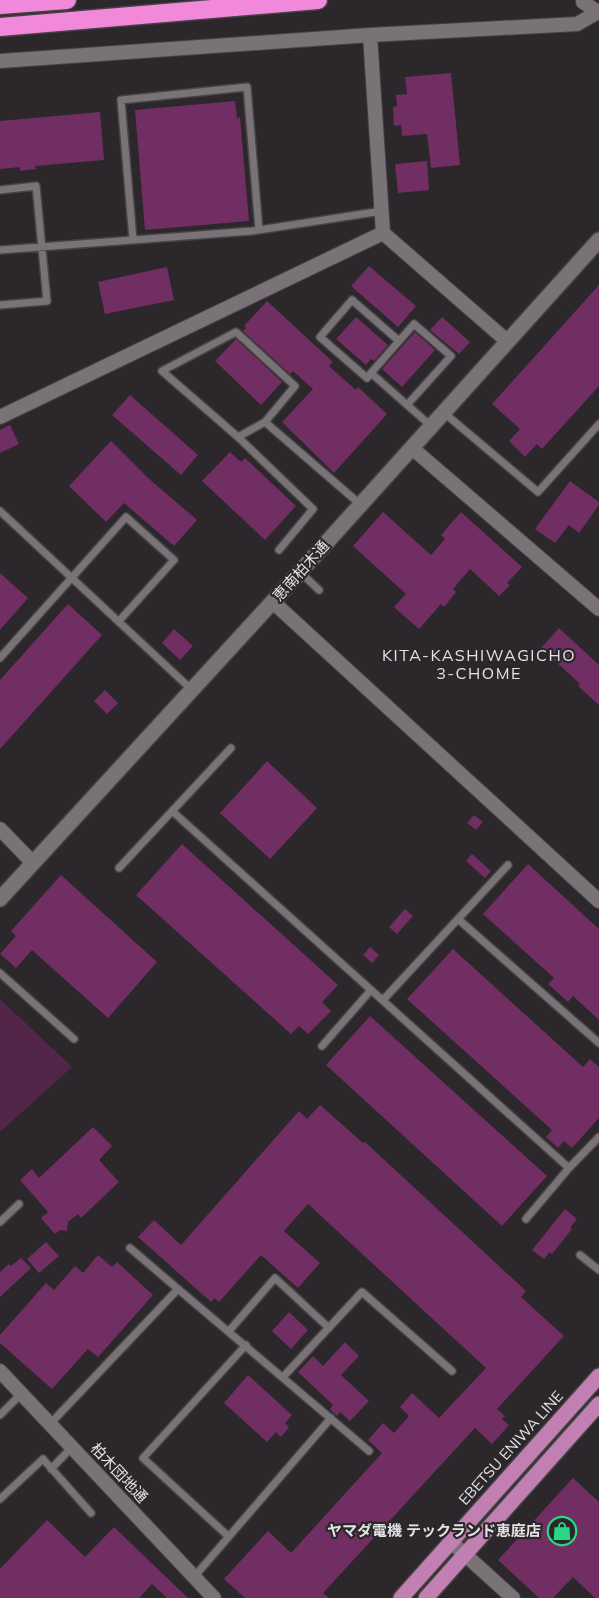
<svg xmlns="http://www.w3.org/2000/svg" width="599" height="1598" viewBox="0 0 599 1598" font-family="Mulish,'Noto Sans JP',sans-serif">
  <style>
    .green { fill: #532549 }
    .building { fill: #702e62 }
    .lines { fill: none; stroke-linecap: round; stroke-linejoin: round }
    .service-casing { stroke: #464245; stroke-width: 10 }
    .minor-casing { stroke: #464245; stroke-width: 16 }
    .tertiary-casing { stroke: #464245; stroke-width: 18 }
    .primary-casing { stroke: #464245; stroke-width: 18 }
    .motorway-casing { stroke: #464245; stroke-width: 21 }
    .service { stroke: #797377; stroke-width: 7 }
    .minor { stroke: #797377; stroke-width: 14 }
    .tertiary { stroke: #797377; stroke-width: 15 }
    .primary { stroke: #c280b2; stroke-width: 15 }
    .motorway { stroke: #f288da; stroke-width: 18 }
    .labels { text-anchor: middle; stroke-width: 4.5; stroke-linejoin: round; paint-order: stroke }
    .street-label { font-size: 15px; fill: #e5e2e4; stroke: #2c272b }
    .poi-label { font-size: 15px; font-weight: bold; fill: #e5e2e4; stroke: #2c272b; text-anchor: end }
    .neighbourhood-label { font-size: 16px; letter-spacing: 1.5px; fill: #e5e2e4; stroke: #2c272b }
  </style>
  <rect width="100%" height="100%" fill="#2c272b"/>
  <!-- green -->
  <path class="green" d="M0 999 72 1067 0 1132Z"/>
  <!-- building -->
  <path class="building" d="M451 73 460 165 431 168 427 134 402 136 401 125 394 126 393 107 397 106 396 95 407 94 405 77Z
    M235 101 237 118 240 117 249 221 145 230 135 110Z
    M100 112 104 160 35 166 36 169 20 171V167L0 169V121Z
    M427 161 429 190 398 193 395 164Z
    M369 266 416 306 398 327 351 286Z
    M167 267 174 300 105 314 98 282Z
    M599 285V386L542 449 537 444 525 457 509 441 520 429 492 404Z
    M267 301 333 362 329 366 356 390 358 387 387 414 334 473 282 422 313 389 293 371 290 374 243 331 246 328 244 326Z
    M356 317 388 345 374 361 371 359 366 365 336 339Z
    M442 317 470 342 459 354 430 330Z
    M415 332 435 350 402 387 382 369Z
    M236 339 282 382 261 405 215 361Z
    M130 395 198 455 181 475 112 415Z
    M10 425 19 444 0 453V430Z
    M111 441 148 478 197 520 174 546 124 503 106 522 69 486Z
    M230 452 241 462 245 458 296 506 265 540 202 481Z
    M570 481 599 502V505L579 533 569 525 555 543 535 529Z
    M383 512 431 555 445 539 441 535 461 512 522 567 507 583 510 585 499 596 470 569 453 589 456 592 444 607 441 604 419 629 394 607 406 594 353 546Z
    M0 573 28 598 0 630Z
    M68 604 102 635 0 749V680Z
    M559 628 599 665V705L578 686 580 684 541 648Z
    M174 629 193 646 180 660 162 643Z
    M105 690 118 703 107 714 94 701Z
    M267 761 317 808 270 859 220 813Z
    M474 815 483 822 476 830 467 823Z
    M182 844 338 985 322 1002 331 1011 308 1034 299 1026 291 1034 136 895Z
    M472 854 491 871 485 878 466 861Z
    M528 864 599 929V1020L573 996 568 1002 548 984 554 978 483 914Z
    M61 875 157 962 108 1018 32 950 16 968 0 954 16 936 11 931Z
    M405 909 413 916 397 934 389 927Z
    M370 947 379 955 372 963 363 955Z
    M453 949 583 1067 590 1059 599 1067V1118L572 1148 564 1141 558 1148 546 1137 552 1130 407 999Z
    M370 1016 547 1176 502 1226 326 1065Z
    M320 1105 363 1143 365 1142 526 1291 521 1297 564 1336 497 1409 505 1416 502 1419 509 1425 492 1444 475 1428 323 1593 329 1598H245L224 1579 268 1531 291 1553 382 1453 368 1440 383 1423 394 1433 409 1416 400 1407 412 1393 439 1418 486 1368 308 1204 284 1231 320 1263 298 1288 261 1255 219 1302 215 1298 211 1302 138 1237 154 1220 181 1245 299 1111 307 1119Z
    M93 1127 112 1146 99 1160 119 1182 81 1218 78 1214 68 1222 67 1231 60 1230 55 1234 41 1218 48 1212 20 1180 32 1169 39 1178Z
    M565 1209 577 1219 570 1228 572 1229 552 1254 550 1252 544 1259 532 1250Z
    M46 1242 59 1256 39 1273 27 1259Z
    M98 1255 112 1267 117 1262 153 1295 98 1357 88 1349 52 1389 0 1343V1335L46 1283 54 1290 75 1266 83 1273Z
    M21 1258 31 1268 0 1297V1272L9 1264 11 1266Z
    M289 1312 308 1330 291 1349 272 1331Z
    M345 1342 359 1356 341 1375 369 1401 350 1421 340 1412 337 1416 330 1409 333 1405 298 1372 313 1356 323 1366Z
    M248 1375 292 1415 285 1423 289 1427 281 1437 276 1432 267 1442 224 1403Z
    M573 1478 599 1502V1598H595L573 1577 553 1598H539L498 1560Z
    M47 1520 85 1557 114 1527 188 1598H167L152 1584 139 1598H0V1569Z"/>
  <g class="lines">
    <!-- service casing -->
    <g class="service-casing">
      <path id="service" d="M0 190 36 186 47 301 0 305
        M133 240 121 100 247 87 259 230
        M0 250 252 231 382 211
        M371 373 367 378 320 337 352 300 399 341
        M407 405 451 356 414 324 371 373 431 426
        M443 412 538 492 599 424
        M265 422 238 437 162 371 236 332 295 386 265 422 361 505
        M238 437 313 509 279 550
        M0 511 192 690
        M300 572 319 590
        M0 658 126 517 174 560 119 621
        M172 811 569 1168
        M119 868 231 748
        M458 919 599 1043
        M0 973 74 1039
        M383 1000 508 865
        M322 1046 371 990
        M526 1219 569 1168 599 1137
        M0 1222 19 1204
        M130 1248 178 1289
        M580 1255 599 1270
        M229 1331 275 1278 329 1328
        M283 1377 362 1292 452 1371
        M0 1415 21 1394
        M50 1424 178 1289 369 1451
        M51 1469 72 1447
        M0 1499 43 1459 91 1513
        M228 1536 143 1458 246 1345
        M194 1577 331 1418"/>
    </g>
    <!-- minor casing -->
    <g class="minor-casing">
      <path id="minor" d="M583 2 599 13
        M370 35 383 233
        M0 61 370 35 577 24 598 12
        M0 417 383 233 507 341
        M412 448 599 609
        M273 602 599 901
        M0 829 33 863
        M0 1371 214 1598
        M451 1542 513 1598"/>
    </g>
    <!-- tertiary casing -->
    <g class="tertiary-casing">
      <path id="tertiary" d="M0 899 300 572 599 240"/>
    </g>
    <!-- primary casing -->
    <g class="primary-casing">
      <path id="primary" d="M401 1598 599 1376
        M426 1598 599 1404"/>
    </g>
    <!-- motorway casing -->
    <g class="motorway-casing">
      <path id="motorway" d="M0 5 67 0
        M0 27 318 0"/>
    </g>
    <!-- service -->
    <use href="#service" class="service"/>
    <!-- minor -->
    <use href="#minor" class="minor"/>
    <!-- tertiary -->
    <use href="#tertiary" class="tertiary"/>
    <!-- primary -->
    <use href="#primary" class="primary"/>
    <!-- motorway -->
    <use href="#motorway" class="motorway"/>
  </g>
  <!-- icons -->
  <defs>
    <g id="shop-ring" transform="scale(1.5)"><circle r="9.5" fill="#2c272b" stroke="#27d885" stroke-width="1.5"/><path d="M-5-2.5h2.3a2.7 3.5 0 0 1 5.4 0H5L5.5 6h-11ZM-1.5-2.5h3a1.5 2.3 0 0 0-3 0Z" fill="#27d885"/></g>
  </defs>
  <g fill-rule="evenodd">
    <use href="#shop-ring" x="562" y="1531"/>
  </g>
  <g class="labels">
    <!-- street labels -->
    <g class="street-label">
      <text transform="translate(301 571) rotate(-48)" y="5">恵南柏木通</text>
      <text transform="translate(511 1448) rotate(-48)" y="5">EBETSU ENIWA LINE</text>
      <text transform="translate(119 1473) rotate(47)" y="5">柏木団地通</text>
    </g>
    <!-- poi labels -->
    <g class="poi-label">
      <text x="541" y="1536">ヤマダ電機 テックランド恵庭店</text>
    </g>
    <!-- neighbourhood labels -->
    <g class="neighbourhood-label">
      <text x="479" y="661">KITA-KASHIWAGICHO<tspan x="479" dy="18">3-CHOME</tspan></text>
    </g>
  </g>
</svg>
